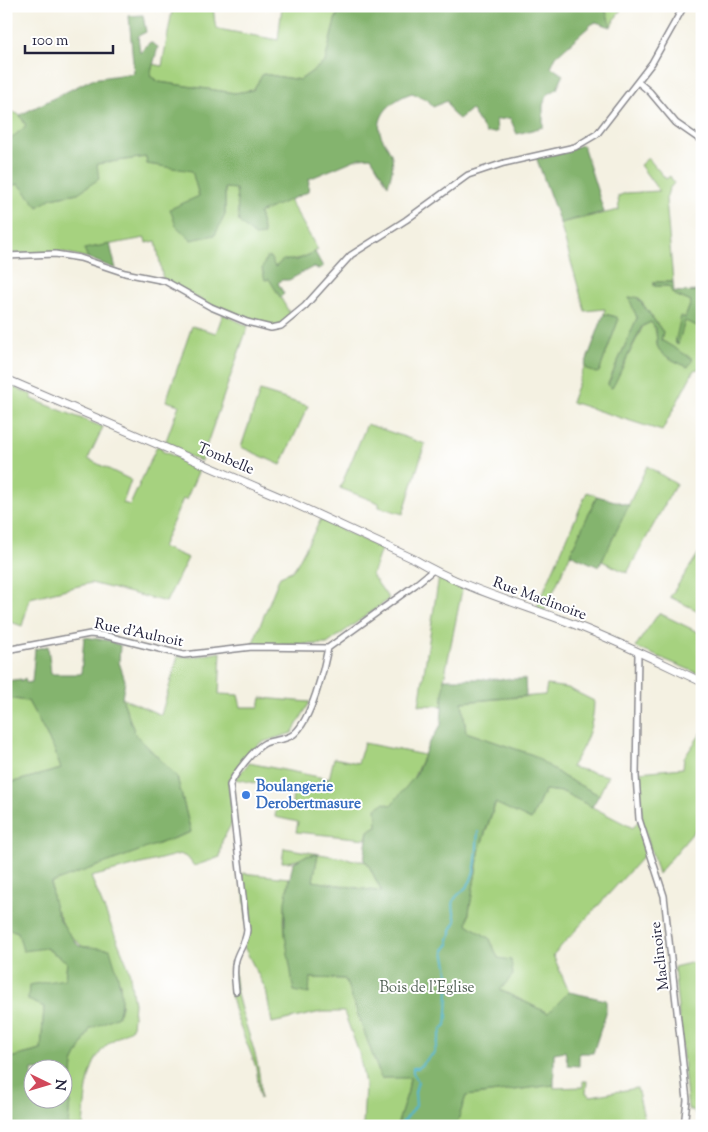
<svg xmlns="http://www.w3.org/2000/svg" width="708" height="1132" viewBox="0 0 708 1132" font-family="'Sorts Mill Goudy',serif">
  <style>
    .green { fill: #a6d27f; stroke: #647a5d; fill-rule: evenodd }
    .forest { fill: #84b46e; stroke: #536b54; fill-rule: evenodd }
    .lines { fill: none; stroke-linecap: round; stroke-linejoin: round }
    .stream { stroke: #51b6d0; stroke-width: 2 }
    .street-casing { stroke: #8b8a8e; stroke-width: 8 }
    .secondary-casing { stroke: #8b8a8e; stroke-width: 9 }
    .street { stroke: #fff; stroke-width: 5 }
    .secondary { stroke: #fff; stroke-width: 7 }
    .shop-dot { fill: #3f7fe0; stroke: #fff; stroke-width: 2 }
    .labels { text-anchor: middle; stroke-width: 4; stroke-linejoin: round; paint-order: stroke }
    .street-label { font-size: 15px; fill: #22223b; stroke: #fff }
    .shop-label { font-size: 15px; font-weight: bold; fill: #366cbe; stroke: #fff; text-anchor: start }
    .park-label { font-size: 15px; fill: #506053; stroke: #fff }
  </style>
  <rect width="100%" height="100%" fill="#fff"/>
  <filter id="ink" filterUnits="userSpaceOnUse"><feTurbulence type="fractalNoise" baseFrequency=".02" numOctaves="2"/><feDisplacementMap in="SourceGraphic" scale="10" xChannelSelector="R" yChannelSelector="G"/><feConvolveMatrix kernelMatrix="1 2 1 2 8 2 1 2 1" color-interpolation-filters="sRGB"/></filter>
  <filter id="wash" filterUnits="userSpaceOnUse"><feTurbulence type="fractalNoise" baseFrequency=".0096" numOctaves="4" result="noise"/><feDisplacementMap in="SourceGraphic" scale="20" xChannelSelector="R" yChannelSelector="G"/><feGaussianBlur stdDeviation="1.12" result="paint"/><feColorMatrix in="noise" values="0 0 0 0 0 0 0 0 0 0 0 0 0 0 0 0 0 1.4 0 .05"/><feComposite in="paint" operator="in"/></filter>
  <g filter="url(#wash)">
    <rect width="100%" height="100%" fill="#f4f1e2"/>
    <!-- green -->
    <path class="green" d="M171 6H213L215 24 218 29 278 40 282 6H341L335 20 325 62 300 80 263 74 253 90 235 93 159 82 150 76 153 64 162 66 172 11Z
      M604 6H623L611 26Z
      M6 109 20 115 26 126 6 143Z
      M146 157 147 164 192 170 199 196 225 215V188H236L239 222 264 235 259 213 289 199 318 250 305 257 289 261 266 280 269 278 292 317C288 320 283 325 279 326 254 332 187 292 163 280L156 241 146 243 145 238 85 249 88 258 63 252 6 254V187L19 184 38 207 51 198 78 193 96 164Z
      M648 158 666 179 670 176 674 183 669 189 666 199 673 282H654V286H669L673 294 691 302 685 318 682 316 678 344 685 320 702 328V368L694 370 662 431 571 402 585 365 588 370 599 372 618 321 614 316 604 314 605 309 585 311 560 223 619 210 618 196 626 193 659 191 640 165ZM638 297 663 332 661 340 674 348 688 367C679 363 658 355 657 344 656 334 657 331 651 322L643 326 612 388 608 384 637 318Z
      M223 314 248 326 201 461 164 446 179 405 166 401 192 326 216 333Z
      M7 384 32 395V399L103 427 88 459 131 480 123 503 130 505 157 446 162 448V451L198 466 201 465 186 500 183 499 162 547 188 558 166 602 91 583 30 598 22 626 8 621 6 623Z
      M260 391 308 406 281 465 241 447Z
      M367 424 425 444 403 514 379 507V503L340 488Z
      M647 466 676 484 627 573 602 561Z
      M587 492 597 496 544 612 536 609Z
      M321 519 381 549 372 575 389 599 327 644 252 645 280 576 292 571 296 566Z
      M702 548V613L670 597Z
      M439 576 463 585 444 679V706L419 705Z
      M659 613 702 634V675L635 647Z
      M221 652 219 694 238 695 241 707H259L261 698 310 702 292 733 260 743 228 781 233 821 222 841 220 857 194 866 188 858 180 854 91 877 129 969 134 1004 132 1028C124 1034 115 1038 108 1044 85 1064 86 1099 83 1126H68L73 1063 90 1028 118 1016 121 1006 120 982 67 932 52 902 51 882 191 832 177 777 135 734 122 698 161 715 178 656 192 657Z
      M547 685 568 688 594 701C594 726 585 746 571 767L608 776 599 795 564 777 533 755 466 732 462 702 545 695Z
      M6 698 28 701 54 749 61 769 6 784Z
      M702 732V822L658 874 642 820 639 772 683 768 684 758Z
      M364 743 424 755 411 783 377 826 368 831 366 839 296 832 298 822 275 817 277 804 292 806 293 791 235 779 249 763 329 779 334 758 358 763Z
      M545 790 563 792 633 828 639 820 649 850 553 955 569 992 548 1013 500 990 498 958 490 939 467 924 480 848 496 802 531 820Z
      M284 848 367 862 382 892 313 881 318 854C304 856 295 863 282 862Z
      M242 873 289 878C286 900 280 927 289 949 292 959 303 969 310 978L345 979 381 1078 410 1077 408 1091 397 1126H363L365 1084 359 1053 344 1012H321L272 1023 266 990 244 947 248 930Z
      M6 928 18 932 67 961 65 979 44 1007 41 1050 6 1059Z
      M702 960V1121L694 1112 688 1109 674 967Z
      M234 963C233 1013 264 1051 260 1099 258 1089 258 1078 256 1068 246 1035 221 999 234 963Z
      M583 1081H587L586 1093 591 1096 637 1088 646 1126H456L466 1096 554 1085V1088L583 1087Z"/>
    <!-- forest -->
    <path class="forest" d="M341 6H604L611 26V27L596 22 592 24 556 56 551 67 563 75 557 89 547 95 543 105V127L517 134 510 118 496 120 497 132 486 133 471 109 459 119 452 113 447 101 433 107 428 100 412 93C396 98 376 112 380 132 382 141 390 148 392 157 394 166 391 176 388 185L371 157 359 158 309 179 308 192 259 213 264 235 255 236 239 222 236 189 225 188V215L215 235 191 240 176 226 170 209 199 196 192 171 147 164 146 157 97 164 99 179 78 193 51 198 38 207 19 184 6 187V143L26 126 20 115 92 79 134 73 129 16 143 15 146 32 138 36 140 53 150 42 158 47 150 76 159 82 235 93 253 90 263 74 300 80 325 62 335 20Z
      M583 145 604 212 560 223 536 157Z
      M110 244 116 269 88 258 84 249Z
      M315 252 323 267 318 269 313 267 289 280H281L278 283 284 294 280 297 269 279 265 280 262 269 266 258 270 257 275 267 283 260H297Z
      M654 282H673L674 292 702 291V298H699L702 301V328L685 321 678 344 675 343 681 316 685 318 691 302 673 294 669 286H654Z
      M637 297 663 332 661 340 693 359 688 367C679 363 658 355 657 344 656 334 658 330 651 322L642 326 615 383 612 388 609 387 608 384 637 318 629 298Z
      M604 314 617 317 618 321 599 372 596 373 588 370 585 365Z
      M597 496 629 505 599 567 570 554Z
      M84 637 113 641V643L120 645 119 662 125 680 122 698 135 734 177 777 191 832 51 883C52 910 61 925 79 946L110 949C116 970 126 994 118 1016L90 1029 73 1063 68 1126H6V1059L41 1050 44 1007 28 1000 29 985 65 979 67 962 46 948 23 951 18 932 6 928V784L61 769 54 749 28 701 6 698V681L21 679V681L25 678 26 683 32 682 35 649 48 646 51 674H81ZM32 1070H62V1100H32Z
      M444 679H525L526 696 462 702 466 732 533 755 564 777 599 795 592 807 563 792 545 790 531 820 495 803 480 848 467 924 490 939 498 958 511 960 513 975 500 990 548 1013 569 992 606 1000V1013L593 1053H579V1066L568 1065 565 1051 554 1053V1085L466 1096 456 1126H397L408 1091 410 1078H381L345 979 310 978 309 994 294 991 285 935V901L293 863 305 856 318 854 313 881 382 892 367 862 364 861 368 831 377 826 376 808 384 803 391 805 416 775 428 745 441 725Z"/>
    <g class="lines">
      <!-- stream -->
      <path class="stream" d="M398 1126 405 1120 416 1106 415 1092 418 1081 413 1073V1068H418L434 1053 442 1029 446 1025C448 1008 448 991 448 974 448 966 445 958 444 950L449 944 448 939 451 935V930L456 921C447 890 462 899 471 880 478 864 476 849 478 832"/>
    </g>
  </g>
  <g filter="url(#ink)">
    <g class="lines">
      <!-- street casing -->
      <g class="street-casing">
        <path id="street" d="M638 82 650 92 676 123 702 141
          M6 256 55 254 80 258 125 273 165 281 211 307 247 322 271 328 281 326 305 306 351 255 406 220 468 175 504 163 575 147 597 134 652 63 684 6
          M6 650 90 634 107 636 184 655 252 647 328 648 415 585 432 571
          M638 653 636 776 639 819 664 896 687 1100 684 1126
          M236 991C235 981 233 970 236 960 239 949 246 943 247 930L230 785C234 774 255 748 265 743 274 739 285 741 294 734 311 720 324 669 328 648"/>
      </g>
      <!-- secondary casing -->
      <g class="secondary-casing">
        <path id="secondary" d="M6 379 282 498 414 559C461 587 514 602 565 621 612 638 657 661 702 682"/>
      </g>
      <!-- street -->
      <use href="#street" class="street"/>
      <!-- secondary -->
      <use href="#secondary" class="secondary"/>
    </g>
  </g>
  <!-- markers -->
  <circle class="shop-dot" cx="246" cy="795" r="5"/>
  <g class="labels">
    <!-- street labels -->
    <g class="street-label">
      <text transform="translate(226 458) rotate(23)" y="5">Tombelle</text>
      <text transform="translate(540 598) rotate(20)" y="5">Rue Maclinoire</text>
      <text transform="translate(139 632) rotate(12)" y="5">Rue d'Aulnoit</text>
      <text transform="translate(659 956) rotate(-97)" y="5">Maclinoire</text>
    </g>
    <!-- shop labels -->
    <g class="shop-label">
      <text x="256" y="791">Boulangerie<tspan x="256" dy="17">Derobertmasure</tspan></text>
    </g>
    <!-- park labels -->
    <g class="park-label">
      <text x="427" y="992">Bois de l'Eglise</text>
    </g>
  </g>
  <!-- margin -->
  <rect width="708" height="1132" fill="none" stroke="#fff" stroke-width="25"/>
  <!-- north arrow -->
  <g transform="translate(48 1084) rotate(95)"><circle r="24" fill="#ffffff" stroke="#a7a7b1"/>
  <path d="M0-4L9 19L0 12L-9 19Z" fill="#d1495b"/>
  <text y="-8" font-size="14" font-weight="bold" text-anchor="middle" fill="#22223b">N</text>
  </g>
  <!-- scale -->
  <path d="M25 45v8h88v-8" fill="none" stroke="#22223b" stroke-width="2.5"/>
  <text x="32" y="45" font-size="15" fill="#22223b" stroke="#ffffff" stroke-width="4" paint-order="stroke">100 m</text>
</svg>
